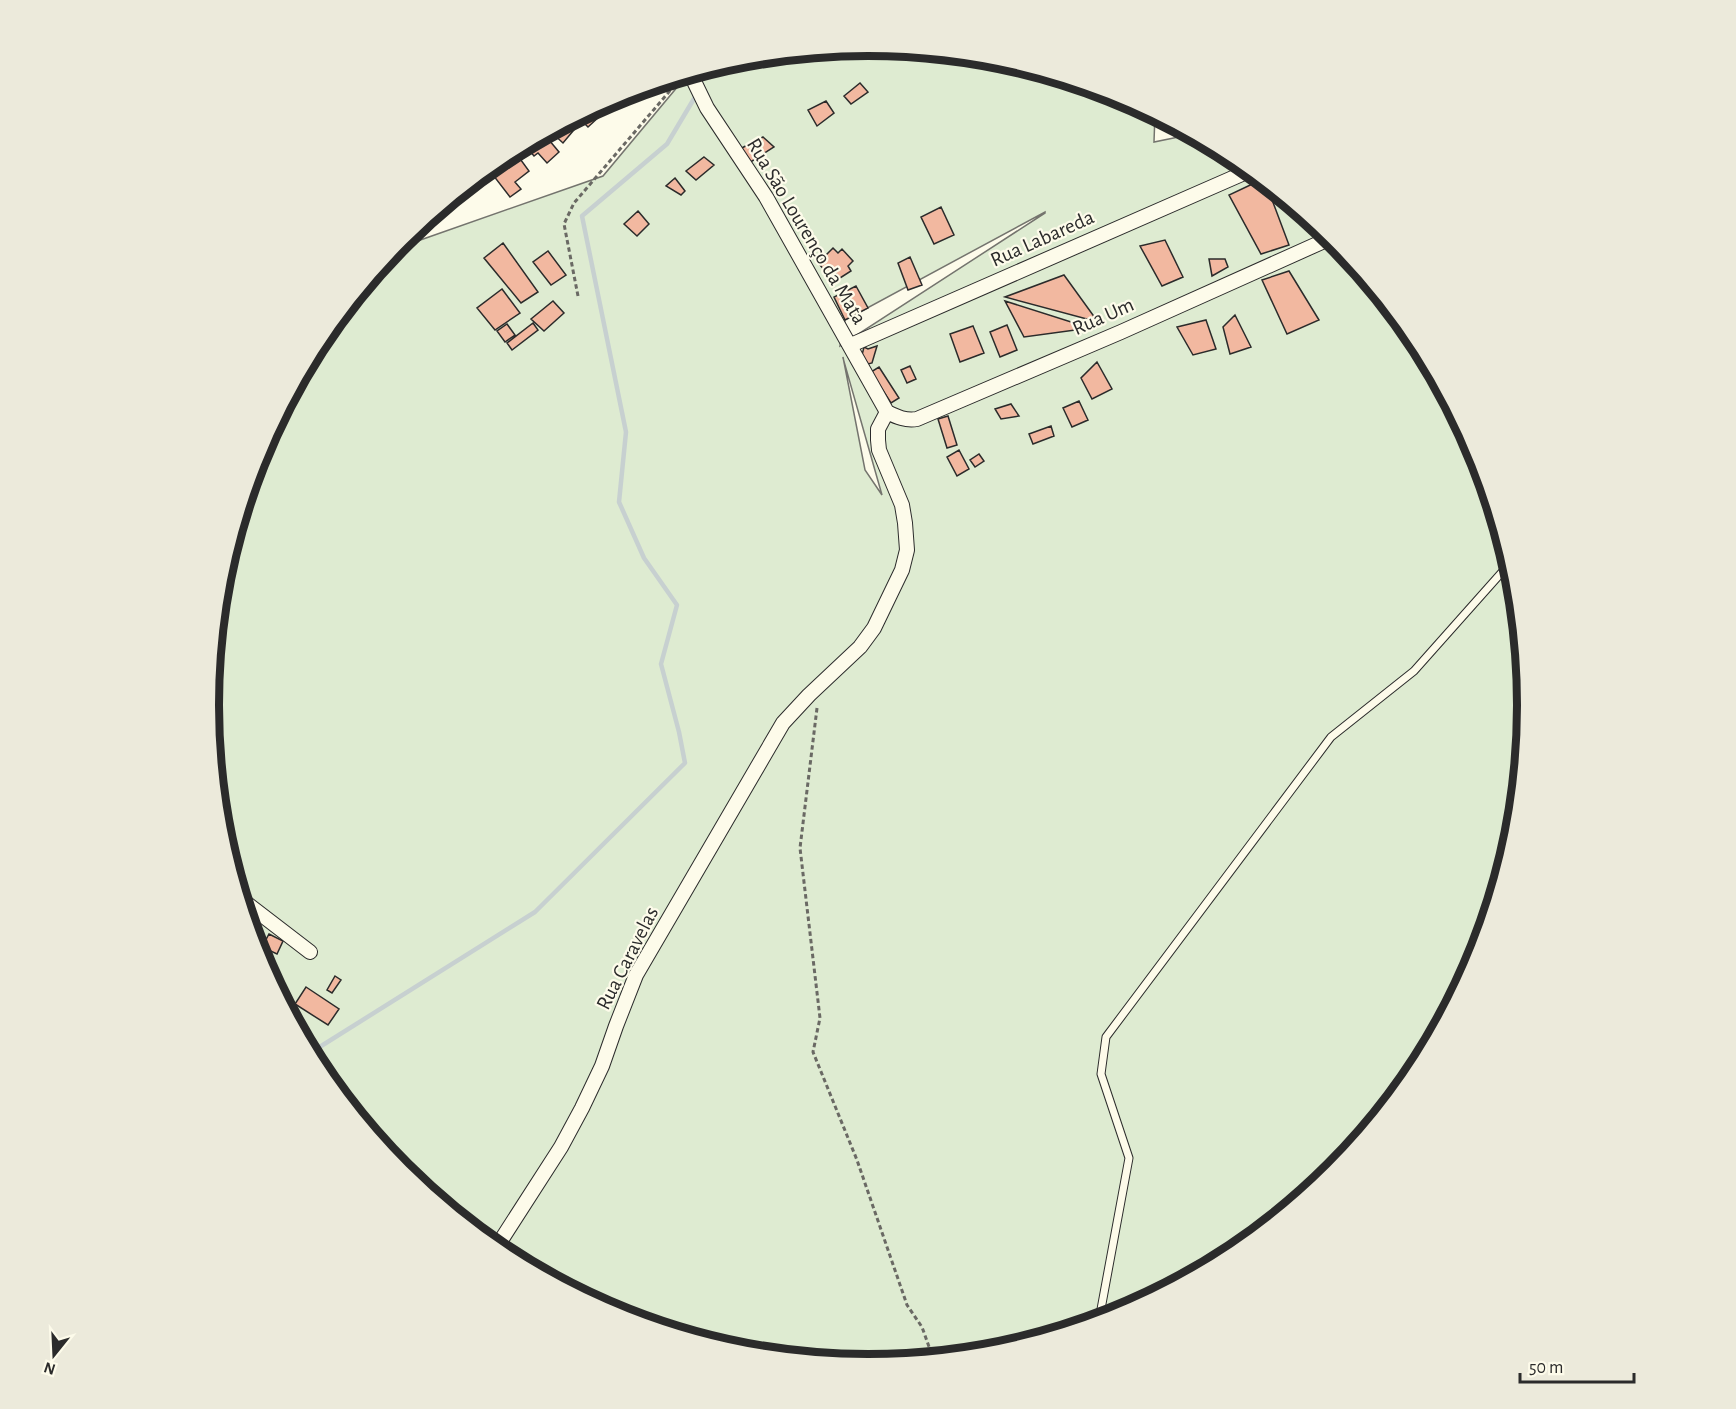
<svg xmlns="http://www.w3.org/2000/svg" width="1736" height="1409" viewBox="0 0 1736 1409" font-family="'Alegreya Sans',sans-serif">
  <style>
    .green { fill: #deebd1; stroke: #74746e; stroke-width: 1.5; fill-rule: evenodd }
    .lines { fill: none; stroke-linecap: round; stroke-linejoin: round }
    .stream { stroke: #c7d0d0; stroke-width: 4.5 }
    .building { fill: #f2b8a0; stroke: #2b2b2b; stroke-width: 1.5 }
    .lane-casing { stroke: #2b2b2b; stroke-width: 9 }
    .street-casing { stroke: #2b2b2b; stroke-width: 16 }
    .path { stroke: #6a6964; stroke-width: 3; stroke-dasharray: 4.5 3; stroke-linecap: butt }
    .lane { stroke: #fdfbea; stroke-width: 7 }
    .street { stroke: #fdfbea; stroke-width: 14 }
    .labels { text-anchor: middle; stroke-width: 4.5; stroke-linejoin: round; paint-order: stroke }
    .street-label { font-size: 21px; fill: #2b2b2b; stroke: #fdfbea }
    .rim { fill: none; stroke: #2b2b2b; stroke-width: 8 }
  </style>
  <rect width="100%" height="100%" fill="#fdfbea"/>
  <!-- green -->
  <path class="green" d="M868 45 997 58 1121 95 1155 114 1154 142 1193 134 1235 156 1335 238 1417 338 1477 452 1515 576 1527 705 1515 833 1477 957 1416 1071 1334 1171 1234 1253 1120 1314 996 1351 868 1364 739 1351 615 1314 501 1253 401 1171 319 1071 259 957 221 833 209 704 221 576 259 452 320 338 401 239 406 245 603 176 689 73 740 58ZM1045 212V213L840 346 845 320ZM843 357V358L882 495 865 470Z"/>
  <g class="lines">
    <!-- stream -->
    <path class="stream" d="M310 1053 535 912 685 763 679 732 661 664 677 605 644 558 619 502 626 432 582 216 667 144 695 97"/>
  </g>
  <!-- building -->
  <path class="building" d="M860 83 868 92 851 104 844 96Z
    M621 94 624 97 608 113 599 104Z
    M826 101 834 113 817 126 808 110Z
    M594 107 601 115 588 127 577 116Z
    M571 119 578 125 563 143 550 131Z
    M544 134 559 152 547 163 538 153 534 156 524 144Z
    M763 137 774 147 749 163 736 151Z
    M518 156 529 171 515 182 521 189 510 197 493 175Z
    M704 157 714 165 696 180 686 171Z
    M675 178 685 191 681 195 666 186Z
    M1263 179 1265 181 1289 245 1261 254 1229 195Z
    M941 207 954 235 934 244 921 217Z
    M638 211 649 224 637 236 624 224Z
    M1165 240 1183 277 1162 286 1140 246Z
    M503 243 538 292 521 303 484 258Z
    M833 248 838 253 842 249 853 261 848 266 851 271 840 278 836 274 832 278 818 263Z
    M548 251 566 275 551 285 533 262Z
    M910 257 922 285 908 290 898 263Z
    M1209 259H1225L1228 267 1212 276Z
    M1289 271 1319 320 1287 334 1262 280Z
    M1064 275 1098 322 1005 297Z
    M856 286 868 308 845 320 834 297Z
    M502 289 520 313 495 330 477 308Z
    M553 301 564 313 544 331 531 319Z
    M1005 301 1090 328 1024 337Z
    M1235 315 1251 347 1230 354 1223 327Z
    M1206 320 1216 349 1193 355 1177 327Z
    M533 323 538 330 512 350 507 343Z
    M507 324 515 335 505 342 497 331Z
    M1007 325 1017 350 1000 357 990 332Z
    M973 326 984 353 960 362 950 334Z
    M877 346 872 363 868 364 862 355 864 347 868 349Z
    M1097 362 1112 389 1092 399 1081 378Z
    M910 366 916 379 907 383 901 370Z
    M879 367 899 398 891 403 871 372Z
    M1079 401 1088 420 1072 427 1063 408Z
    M1011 404 1019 416 1001 419 995 409Z
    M948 416 957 445 947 448 938 419Z
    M1051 426 1054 436 1033 444 1029 434Z
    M959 450 969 469 957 476 947 457Z
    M979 454 984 461 975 467 970 460Z
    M269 934 283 941 277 954 262 947Z
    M335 976 341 980 332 993 327 990Z
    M306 987 339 1009 328 1025 295 1004Z"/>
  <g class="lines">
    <!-- lane casing -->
    <g class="lane-casing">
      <path id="lane" d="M1099 1320 1129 1158 1101 1074 1106 1037 1331 737 1414 671 1511 562"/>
    </g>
    <!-- street casing -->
    <g class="street-casing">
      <path id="street" d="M690 73 707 108 766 197 887 412
        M1350 257 1355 268 1367 278
        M851 345 1251 170
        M887 412C897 417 906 421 917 419L1121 332 1333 237
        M241 899 310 952
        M496 1248 561 1147 582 1108 602 1066 616 1026 636 975 783 723 809 695 860 647 874 628 902 570 907 550 905 523 902 505 879 450 878 440V429L887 412"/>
    </g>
    <!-- path -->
    <path class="path" d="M578 296 564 224 574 203 680 79
      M817 708 800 848 820 1018 813 1052 857 1160 907 1305 922 1327 933 1358"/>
    <!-- lane -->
    <use href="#lane" class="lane"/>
    <!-- street -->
    <use href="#street" class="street"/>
  </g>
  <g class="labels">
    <!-- street labels -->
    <g class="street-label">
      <text transform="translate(807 231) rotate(59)" y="7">Rua São Lourenço da Mata</text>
      <text transform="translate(1042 238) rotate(-24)" y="7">Rua Labareda</text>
      <text transform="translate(1103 316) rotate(-24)" y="7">Rua Um</text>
      <text transform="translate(627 958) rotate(-63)" y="7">Rua Caravelas</text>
    </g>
  </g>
  <!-- crop -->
  <path d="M0 0H1736V1409H0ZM219 705a649 649 0 1 1 1298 0a649 649 0 1 1-1298 0Z" fill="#eceadb" fill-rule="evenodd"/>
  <path class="rim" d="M219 705a649 649 0 1 1 1298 0a649 649 0 1 1-1298 0Z"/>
  <!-- north arrow -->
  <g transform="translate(54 1355) rotate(198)" stroke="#fdfbea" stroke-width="4.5" paint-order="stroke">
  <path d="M0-4.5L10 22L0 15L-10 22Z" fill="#2b2b2b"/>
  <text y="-9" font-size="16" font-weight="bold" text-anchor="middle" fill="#2b2b2b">N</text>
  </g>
  <!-- scale -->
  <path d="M1520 1373v9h114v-9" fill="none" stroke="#2b2b2b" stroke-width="3"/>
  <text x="1529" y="1373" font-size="18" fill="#2b2b2b" stroke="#fdfbea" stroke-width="4.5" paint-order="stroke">50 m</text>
</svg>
